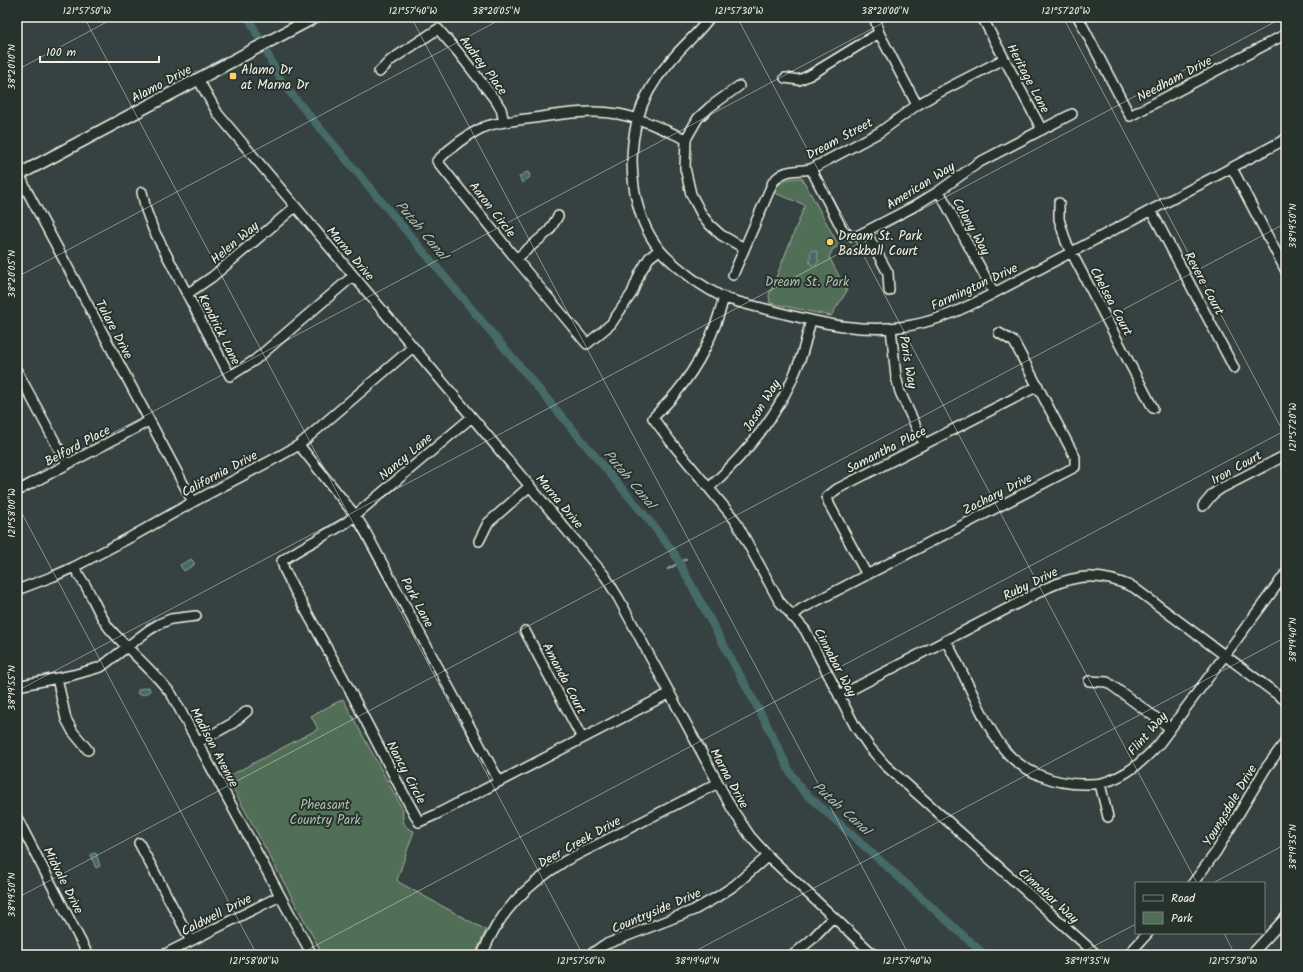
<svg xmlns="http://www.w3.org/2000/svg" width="1303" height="972" viewBox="0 0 1303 972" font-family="Kalam,sans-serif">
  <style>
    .green { fill: #516e56; stroke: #a2b09f }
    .water { fill: #456a68; stroke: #8ba09b }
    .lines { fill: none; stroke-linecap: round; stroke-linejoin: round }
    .stream { stroke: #8ba09b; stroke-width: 2.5 }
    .canal { stroke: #456a68; stroke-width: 8 }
    .minor-casing { stroke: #f4f1e8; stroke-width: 12 }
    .major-casing { stroke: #f4f1e8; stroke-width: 14 }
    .minor { stroke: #26332d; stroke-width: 9 }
    .major { stroke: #26332d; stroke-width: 11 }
    .ticks { fill: none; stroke: #f4f1e8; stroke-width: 1; stroke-opacity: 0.45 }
    .poi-dot { fill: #ffd166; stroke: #26332d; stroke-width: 1.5 }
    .labels { text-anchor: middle; stroke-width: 4; stroke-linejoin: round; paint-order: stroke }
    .street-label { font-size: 13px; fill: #f4f1e8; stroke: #26332d }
    .poi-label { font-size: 13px; fill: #f4f1e8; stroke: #26332d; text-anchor: start }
    .park-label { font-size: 13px; fill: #b3bdae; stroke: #26332d }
    .water-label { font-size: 14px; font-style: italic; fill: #aebbb5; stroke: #26332d }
    .neatline { fill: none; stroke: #f4f1e8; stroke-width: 1.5 }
    .ticks-label { font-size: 10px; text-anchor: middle; fill: #f4f1e8 }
  </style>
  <rect width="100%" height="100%" fill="#364241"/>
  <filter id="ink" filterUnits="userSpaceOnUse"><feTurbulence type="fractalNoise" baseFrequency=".025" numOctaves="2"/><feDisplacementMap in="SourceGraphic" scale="8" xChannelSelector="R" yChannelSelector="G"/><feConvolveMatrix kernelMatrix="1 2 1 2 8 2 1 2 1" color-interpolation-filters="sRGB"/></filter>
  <g filter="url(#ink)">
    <!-- green -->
    <path class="green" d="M802 178 839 246 833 249 829 257 847 291 831 316 770 303 769 295 805 205 772 192C782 181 786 178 802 178Z
      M343 699 403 810C402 820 403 828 414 831L397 880 400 883 486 930 475 955H323L227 777 318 729 311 716Z"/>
    <!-- water -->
    <path class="water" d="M527 172 529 173 530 177 522 183 519 177Z
      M812 250 816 251 818 254 817 257 819 261 816 265H811L809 260 811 257 810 254Z
      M191 559 194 562V565L184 571 180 565Z
      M149 687 150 691 145 694 139 695 137 693 139 689Z
      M96 853 100 866 96 868 91 857V854Z"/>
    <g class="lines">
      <!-- stream -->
      <path class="stream" d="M668 569 686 559"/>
      <!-- canal -->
      <path class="canal" d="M248 17 283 84 652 524 674 553 766 723 790 772 802 790 985 955"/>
      <!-- minor casing -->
      <g class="minor-casing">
        <path id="minor" d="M710 17C698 34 681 47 668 64 655 79 643 99 638 118 626 159 632 216 660 250 669 261 681 270 693 279 703 286 714 293 725 298 746 305 768 309 789 315 826 324 862 332 900 327 934 323 964 309 994 293L1286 139
          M876 17V23L879 33 917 105
          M982 17 1042 130
          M1078 17 1130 116 1286 34
          M379 72 391 60 438 29 458 52 496 101 501 109 504 122
          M785 78 799 80 810 75 879 33
          M198 79 218 114 605 576 619 599 732 809 750 836 768 856 874 955
          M739 86 710 107 698 118 686 139 685 168 691 194 702 215 710 225 721 235 744 248
          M17 168 26 189 193 502
          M1232 168 1286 271
          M811 169 842 229 850 236H857L913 207 939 191 978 163 1072 114
          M939 191 994 293
          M142 192 146 210 153 229 230 376 255 360 353 276
          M1059 203V219L1066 242 1153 408
          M1151 210 1234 368
          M866 232 888 273 889 291
          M659 250 649 258 640 273 632 293 611 324 587 344 516 259 437 161C451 147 467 135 484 127 497 122 513 121 526 119 557 115 587 109 618 114 642 118 664 130 686 139
          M516 259 549 231 558 216
          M733 275 773 182C785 168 794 172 811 169L880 132 917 105 936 94 1004 59
          M187 294 212 277 295 207
          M724 297C715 333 699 365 676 393 669 402 661 409 653 418L671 442 735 520 779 601 805 630 855 726 870 748 885 765 1097 955
          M891 328 896 377 900 392 924 444
          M17 371 67 464
          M472 417 347 522C326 536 302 546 282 561L284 569 295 591 344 679 402 791 419 822 435 815 670 693
          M299 445 355 515 365 531 499 781
          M709 488C747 452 780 414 798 365 804 351 807 335 811 320
          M17 491 149 421
          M1203 506 1213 494 1220 489 1286 455
          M479 541 488 523 530 486
          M74 567C78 575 84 582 88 590 95 603 100 616 109 628 129 651 153 670 172 695L312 955
          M867 575 829 504 827 497 837 489 1038 386
          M17 590 54 576 74 567 131 537 193 502 276 458 299 445 413 347
          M792 617 801 609 1075 467V457L1014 342 999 333
          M525 631 582 738
          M946 641C957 661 967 682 977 703 985 719 992 734 1003 748 1022 773 1057 785 1087 784 1092 784 1097 784 1102 783 1127 776 1142 762 1159 744L1286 573
          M57 678 66 719 73 732 88 750
          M1089 681 1107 682 1170 728
          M17 686 73 675 101 667 149 630 159 624 171 619 196 616
          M839 696 1049 587C1080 573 1103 574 1133 587L1286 701
          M197 743 233 723 247 711
          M1100 784 1108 817
          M17 818 88 955
          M139 843 191 941
          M1193 883 1216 852 1266 768 1286 741
          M163 955 280 896
          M482 955C499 911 526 886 565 861L718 783
          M590 955 604 945 694 910 717 897 735 885 768 856
          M793 955 811 940 833 917
          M1128 955 1148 933
          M1251 955 1286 917"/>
      </g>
      <!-- major casing -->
      <g class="major-casing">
        <path id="major" d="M17 178 20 174 315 17"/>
      </g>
      <!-- minor -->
      <use href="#minor" class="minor"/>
      <!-- major -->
      <use href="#major" class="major"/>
    </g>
  </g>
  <!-- ticks -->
  <path class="ticks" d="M84 17 583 955M411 17 909 955M737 17 1197 883M1063 17 1286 437M17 70 116 17M17 277 505 17M17 484 894 17M17 504 257 955M17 691 1284 17M1213 883 1286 844M17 898 1286 223M1224 933 1235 955M298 955 1286 430M688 955 1286 637M1077 955 1136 924"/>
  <!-- markers -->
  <g class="poi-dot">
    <rect x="229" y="72" width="8" height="8" rx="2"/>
    <circle cx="830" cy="242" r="4"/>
  </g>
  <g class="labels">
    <!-- street labels -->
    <g class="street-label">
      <text transform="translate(484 65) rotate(53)" y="5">Audrey Place</text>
      <text transform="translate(1029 78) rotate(62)" y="5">Heritage Lane</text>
      <text transform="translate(1174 78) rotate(-28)" y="5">Needham Drive</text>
      <text transform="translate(161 83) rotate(-28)" y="5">Alamo Drive</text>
      <text transform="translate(839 138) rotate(-28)" y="5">Dream Street</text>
      <text transform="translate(920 185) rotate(-32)" y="5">American Way</text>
      <text transform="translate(493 209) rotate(52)" y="5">Aaron Circle</text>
      <text transform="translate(972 226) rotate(61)" y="5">Colony Way</text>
      <text transform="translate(234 242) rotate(-40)" y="5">Helen Way</text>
      <text transform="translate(351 253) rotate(50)" y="5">Marna Drive</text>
      <text transform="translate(1205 283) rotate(62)" y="5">Revere Court</text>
      <text transform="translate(974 286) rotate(-25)" y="5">Farmington Drive</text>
      <text transform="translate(1112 301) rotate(62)" y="5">Chelsea Court</text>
      <text transform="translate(115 329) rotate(62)" y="5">Tulare Drive</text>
      <text transform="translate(220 329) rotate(63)" y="5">Kendrick Lane</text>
      <text transform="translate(909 362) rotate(80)" y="5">Paris Way</text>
      <text transform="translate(761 405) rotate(-58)" y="5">Jason Way</text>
      <text transform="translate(77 445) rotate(-28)" y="5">Belford Place</text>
      <text transform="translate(886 449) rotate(-27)" y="5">Samantha Place</text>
      <text transform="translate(405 456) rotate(-40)" y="5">Nancy Lane</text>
      <text transform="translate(1236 467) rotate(-29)" y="5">Iron Court</text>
      <text transform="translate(219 473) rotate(-28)" y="5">California Drive</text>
      <text transform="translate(997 493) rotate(-27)" y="5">Zachary Drive</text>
      <text transform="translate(560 501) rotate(50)" y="5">Marna Drive</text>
      <text transform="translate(1030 583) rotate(-26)" y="5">Ruby Drive</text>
      <text transform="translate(418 602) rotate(62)" y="5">Park Lane</text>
      <text transform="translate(836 662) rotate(62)" y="5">Cinnabar Way</text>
      <text transform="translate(565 678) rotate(62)" y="5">Amanda Court</text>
      <text transform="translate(1147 733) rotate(-49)" y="5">Flint Way</text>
      <text transform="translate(215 747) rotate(62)" y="5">Madison Avenue</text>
      <text transform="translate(407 772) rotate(62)" y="5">Nancy Circle</text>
      <text transform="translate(730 778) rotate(61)" y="5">Marna Drive</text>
      <text transform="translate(1229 805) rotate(-59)" y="5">Youngsdale Drive</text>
      <text transform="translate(579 841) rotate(-29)" y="5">Deer Creek Drive</text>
      <text transform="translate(64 880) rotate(63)" y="5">Midvale Drive</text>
      <text transform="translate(1049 895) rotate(42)" y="5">Cinnabar Way</text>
      <text transform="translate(656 910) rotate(-23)" y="5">Countryside Drive</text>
      <text transform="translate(216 914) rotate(-27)" y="5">Caldwell Drive</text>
    </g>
    <!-- poi labels -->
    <g class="poi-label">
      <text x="241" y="74">Alamo Dr<tspan x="241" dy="15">at Marna Dr</tspan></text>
      <text x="838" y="240">Dream St. Park<tspan x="838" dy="15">Baskball Court</tspan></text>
    </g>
    <!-- park labels -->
    <g class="park-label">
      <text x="807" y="286">Dream St. Park</text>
      <text x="325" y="809">Pheasant<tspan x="325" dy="15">Country Park</tspan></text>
    </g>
    <!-- water labels -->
    <g class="water-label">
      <text transform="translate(422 230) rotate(50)" y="5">Putah Canal</text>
      <text transform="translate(630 479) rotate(50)" y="5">Putah Canal</text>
      <text transform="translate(842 808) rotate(42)" y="5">Putah Canal</text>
    </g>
  </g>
  <!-- margin -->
  <rect width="1303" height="972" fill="none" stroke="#26332d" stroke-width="44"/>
  <!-- legend -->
  <rect x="1135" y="882" width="130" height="52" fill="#26332d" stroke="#787f78"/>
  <rect x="1143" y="895" width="20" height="6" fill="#26332d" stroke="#787f78"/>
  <text x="1171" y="902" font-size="12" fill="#f4f1e8">Road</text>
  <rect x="1143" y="912" width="20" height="12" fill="#516e56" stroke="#787f78"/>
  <text x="1171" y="922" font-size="12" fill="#f4f1e8">Park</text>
  <!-- scale -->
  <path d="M40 56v6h119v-6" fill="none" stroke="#f4f1e8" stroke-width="2"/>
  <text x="46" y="56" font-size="12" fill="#f4f1e8" stroke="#26332d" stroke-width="3" paint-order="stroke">100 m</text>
  <rect x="22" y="22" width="1259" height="928" class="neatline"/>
  <g class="ticks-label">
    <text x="87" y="14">121°57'50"W</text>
    <text x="413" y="14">121°57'40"W</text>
    <text x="496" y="14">38°20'05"N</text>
    <text x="739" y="14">121°57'30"W</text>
    <text x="885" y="14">38°20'00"N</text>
    <text x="1066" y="14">121°57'20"W</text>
    <text transform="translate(11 67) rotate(-90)" y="4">38°20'10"N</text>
    <text transform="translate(1292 226) rotate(-90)" y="4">38°19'50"N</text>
    <text transform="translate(11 274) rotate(-90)" y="4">38°20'05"N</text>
    <text transform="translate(1292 427) rotate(-90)" y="4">121°57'20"W</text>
    <text transform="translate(11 513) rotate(-90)" y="4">121°58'00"W</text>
    <text transform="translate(1292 640) rotate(-90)" y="4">38°19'40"N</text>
    <text transform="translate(11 688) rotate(-90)" y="4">38°19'55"N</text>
    <text transform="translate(1292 847) rotate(-90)" y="4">38°19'35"N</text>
    <text transform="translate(11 895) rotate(-90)" y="4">38°19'50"N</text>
    <text x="254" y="964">121°58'00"W</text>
    <text x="581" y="964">121°57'50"W</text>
    <text x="697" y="964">38°19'40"N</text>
    <text x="907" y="964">121°57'40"W</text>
    <text x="1087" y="964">38°19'35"N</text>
    <text x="1233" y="964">121°57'30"W</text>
  </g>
</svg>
